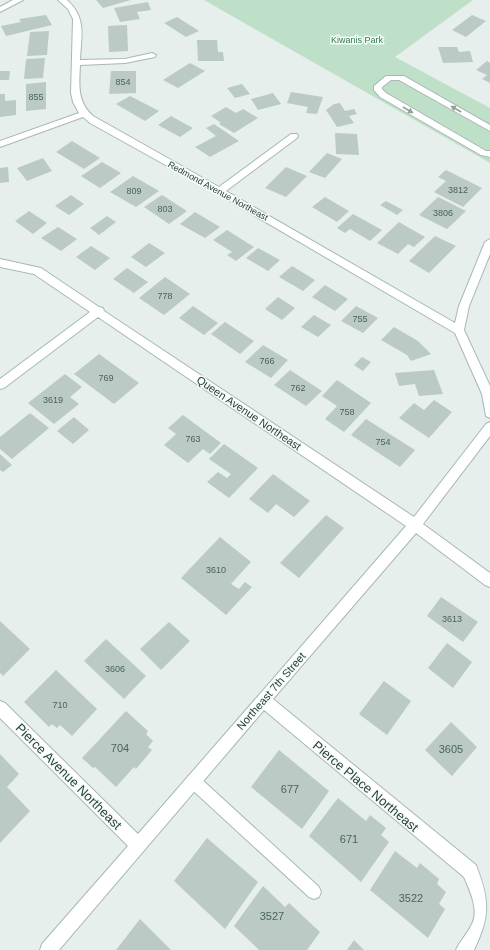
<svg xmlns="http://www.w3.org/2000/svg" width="490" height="950" viewBox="0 0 490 950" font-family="Helvetica,sans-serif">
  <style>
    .green { fill: #bfe0c8 }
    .building { fill: #bbcac4 }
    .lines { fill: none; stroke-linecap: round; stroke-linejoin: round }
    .lane-casing { stroke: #a8b8b2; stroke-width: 2 }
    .street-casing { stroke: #a8b8b2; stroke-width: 2 }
    .lane { fill: #fff; fill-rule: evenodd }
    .street { fill: #fff; fill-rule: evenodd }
    .oneway { fill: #92a09c }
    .labels { text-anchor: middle; stroke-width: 3; stroke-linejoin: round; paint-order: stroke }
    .far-park-label { font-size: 9px; fill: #2d7a4b; stroke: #f7fbf9 }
    .number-label { font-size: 9px; fill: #4a645c }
    .far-street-label { font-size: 9px; fill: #24423a; stroke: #f7fbf9 }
    .street-label { font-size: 11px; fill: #24423a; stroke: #f7fbf9 }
    .near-number-label { font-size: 11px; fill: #4a645c }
    .near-street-label { font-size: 13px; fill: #24423a; stroke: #f7fbf9 }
  </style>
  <rect width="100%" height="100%" fill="#e6efeb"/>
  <!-- green -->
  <path class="green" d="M204 0H473L395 57 490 108V163Z"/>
  <!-- building -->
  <path class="building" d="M96 0H131L103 8Z
    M148 2 151 10 137 12 140 19 120 22 114 8Z
    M46 15 52 25 6 36 1 26 21 22 19 19Z
    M472 15 486 21 466 37 452 30Z
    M177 17 199 31 186 37 164 23Z
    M127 25 128 51 109 52 108 26Z
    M49 31 47 55 27 56 30 32Z
    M197 40H217L218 52H223L224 61H198Z
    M438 47H457L459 52 470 51 473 62 443 63Z
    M45 58 43 78 24 79 26 59Z
    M487 61 490 63V83L482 79 487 75 476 70Z
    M190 63 205 71 178 88 163 80Z
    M0 71H10L9 80H0Z
    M111 71H136V93L109 94Z
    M46 82V109L26 111V84Z
    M242 84 250 94 235 98 227 88Z
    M291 92 323 97 317 114 306 113 308 107 287 103Z
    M273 93 281 104 258 110 251 99Z
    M0 94H5V101L16 100V115L0 117Z
    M130 96 159 111 145 121 116 104Z
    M340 103 345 111 354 109 357 114 349 116 354 123 337 127 326 110 334 104Z
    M226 107 236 113 243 109 258 118 234 133 219 124 221 123 211 116Z
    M171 116 193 128 180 137 158 125Z
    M214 124 239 141 210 157 195 147 216 136 206 128Z
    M335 133 357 134 359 155 336 154Z
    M72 141 100 158 84 169 56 152Z
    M327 153 342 159 325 178 309 172Z
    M43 158 52 171 27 181 17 168Z
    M102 162 121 173 100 188 81 176Z
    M8 167 9 182 0 183V168Z
    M286 167 307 176 286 197 265 188Z
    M446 170 482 188 463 207 434 192 446 181 438 177Z
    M133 176 159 191 136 207 110 192Z
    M71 195 84 204 69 215 55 206Z
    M162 195 187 211 169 224 144 207Z
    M325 197 349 211 337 222 312 207Z
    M438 197 466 211 447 229 419 215Z
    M386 201 403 210 397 215 380 205Z
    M29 211 47 223 33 234 15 221Z
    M195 212 220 227 205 238 180 224Z
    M353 214 382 230 370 241 350 229 345 233 337 228Z
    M107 216 116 222 99 235 90 228Z
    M399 222 425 237 414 247 408 244 398 254 377 243Z
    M58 227 77 239 61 251 41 238Z
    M227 230 254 247 236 261 227 255 232 252 213 240Z
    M435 236 456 246 429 273 409 261Z
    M149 243 165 253 146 267 131 257Z
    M91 246 110 258 95 270 76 257Z
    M258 248 280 260 268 271 246 258Z
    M292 266 315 280 303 291 279 277Z
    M127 268 148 282 134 293 113 279Z
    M165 277 190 294 164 315 139 298Z
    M325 285 348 299 335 311 312 297Z
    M278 297 295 308 282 320 265 309Z
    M193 306 218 323 204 335 179 318Z
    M356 306 378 318 363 333 341 321Z
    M314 315 331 325 318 337 301 327Z
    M225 322 254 341 240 354 211 334Z
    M394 327 418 341 431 354 411 361 407 355 381 340Z
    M263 345 288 360 271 378 245 362Z
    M99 354 139 383 114 404 74 374Z
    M362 357 371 362 363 371 354 365Z
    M290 370 322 391 306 406 274 385Z
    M434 370 443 394 419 396 415 384 399 386 395 373Z
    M65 374 82 387 70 397 79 404 54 424 28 403Z
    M337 380 371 403 344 432 325 419 337 406 322 396Z
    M434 400 452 412 429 438 399 418 414 403 424 410Z
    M30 413 49 428 12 459 0 449V437Z
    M183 415 221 443 210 454 203 449 188 463 164 445 176 434 168 428Z
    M74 417 89 430 73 444 57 431Z
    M366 419 415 450 400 467 351 435Z
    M224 444 258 468 229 498 207 482 218 472 227 478 231 474 209 459Z
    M0 454 12 465 3 472 0 470Z
    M273 474 310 501 294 517 276 504 268 513 249 499Z
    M326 515 344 528 299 578 280 563Z
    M220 537 251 562 231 584 239 589 245 582 252 587 226 615 181 578Z
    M441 597 478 622 463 642 427 616Z
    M0 621 30 649 3 676 0 673Z
    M169 622 190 641 161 670 140 649Z
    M106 639 146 676 124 699 84 661Z
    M447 643 472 662 453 688 428 668Z
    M56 670 97 709 72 736 60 725 57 728 52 724 49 727 24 702Z
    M384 681 411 701 387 735 359 714Z
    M126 711 148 731 146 734 153 741 148 747 152 750 136 769 134 767 116 787 95 767 93 768 82 758Z
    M451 722 477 747 452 776 425 750Z
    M279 750 329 791 302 829 251 787Z
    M0 754 19 774 7 787 30 811 0 843Z
    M338 798 366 821 370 815 386 828 381 835 389 842 361 882 309 836Z
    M207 838 258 882 225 929 174 881Z
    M395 851 417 868 420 863 439 879 437 884 446 892 439 904 445 909 428 938 370 890Z
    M263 886 285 907 289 903 320 932 307 950H259L234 926Z
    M140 919 171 950H116Z
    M354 940 364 950H347Z"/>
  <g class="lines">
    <!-- lane casing -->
    <g class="lane-casing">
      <path id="lane" d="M386 76H404L490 125V131L399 80H391L382 87V89L386 93 486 151H490V157L481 155 380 97 374 90V86Z
        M193 774 198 776 319 887 321 892 319 897 314 899 309 897 188 786 186 781 188 776Z"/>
    </g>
    <!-- street casing -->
    <g class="street-casing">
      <path id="street" d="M13 0H23L0 12V7Z
        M58 0H67C87 18 81 36 80 60L125 59 152 53 156 55 155 57 125 63 80 65C79 85 77 102 93 116L219 187 291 134H297L298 136 297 138 226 191 455 323 459 306 485 242 490 239V254L469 306 464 330 490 386V418L486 416 482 394 455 333 216 193 90 123 83 117 0 147V141L79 113 73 102 71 93 73 19 68 9Z
        M0 259 41 268 99 307 103 308 104 311 414 517 486 424 490 422V436L423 524 490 573V587L485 585 416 533 273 699 476 865C490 901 490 917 474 950H456C460 941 467 934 471 926 480 911 470 891 464 877L264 710 59 950H40L42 944 128 846 0 718V701L5 703 138 834 406 526 98 317 4 388 0 389V379L90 312 34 274 0 267Z"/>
    </g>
    <!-- lane -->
    <use href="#lane" class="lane"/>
    <!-- street -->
    <use href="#street" class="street"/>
  </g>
  <!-- one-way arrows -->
  <defs><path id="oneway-solid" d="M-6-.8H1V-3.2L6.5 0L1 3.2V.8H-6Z"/></defs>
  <g class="oneway">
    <use href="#oneway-solid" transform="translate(456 109) rotate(-150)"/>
    <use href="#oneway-solid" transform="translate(408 110) rotate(30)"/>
  </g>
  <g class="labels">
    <!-- far-park labels -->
    <g class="far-park-label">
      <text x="357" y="43">Kiwanis Park</text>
    </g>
    <!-- number labels -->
    <g class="number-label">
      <text x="123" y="85">854</text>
      <text x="36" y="100">855</text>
      <text x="458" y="193">3812</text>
      <text x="134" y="194">809</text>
      <text x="165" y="212">803</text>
      <text x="443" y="216">3806</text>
      <text x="165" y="299">778</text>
      <text x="360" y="322">755</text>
      <text x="267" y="364">766</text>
      <text x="106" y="381">769</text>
      <text x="298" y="391">762</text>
      <text x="53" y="403">3619</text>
      <text x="347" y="415">758</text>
      <text x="193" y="442">763</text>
      <text x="383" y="445">754</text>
      <text x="216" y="573">3610</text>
      <text x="452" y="622">3613</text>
      <text x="115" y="672">3606</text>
      <text x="60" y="708">710</text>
    </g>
    <!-- far-street labels -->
    <g class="far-street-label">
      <text transform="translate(218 191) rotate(29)" y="3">Redmond Avenue Northeast</text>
    </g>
    <!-- street labels -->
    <g class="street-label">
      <text transform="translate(249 413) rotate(34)" y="4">Queen Avenue Northeast</text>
      <text transform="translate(271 691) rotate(-49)" y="4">Northeast 7th Street</text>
    </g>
    <!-- near-number labels -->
    <g class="near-number-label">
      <text x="120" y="752">704</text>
      <text x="451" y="753">3605</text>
      <text x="290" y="793">677</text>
      <text x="349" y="843">671</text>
      <text x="411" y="902">3522</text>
      <text x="272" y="920">3527</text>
    </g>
    <!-- near-street labels -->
    <g class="near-street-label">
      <text transform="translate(69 776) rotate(45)" y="5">Pierce Avenue Northeast</text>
      <text transform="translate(366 786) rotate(40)" y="5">Pierce Place Northeast</text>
    </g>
  </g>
</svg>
